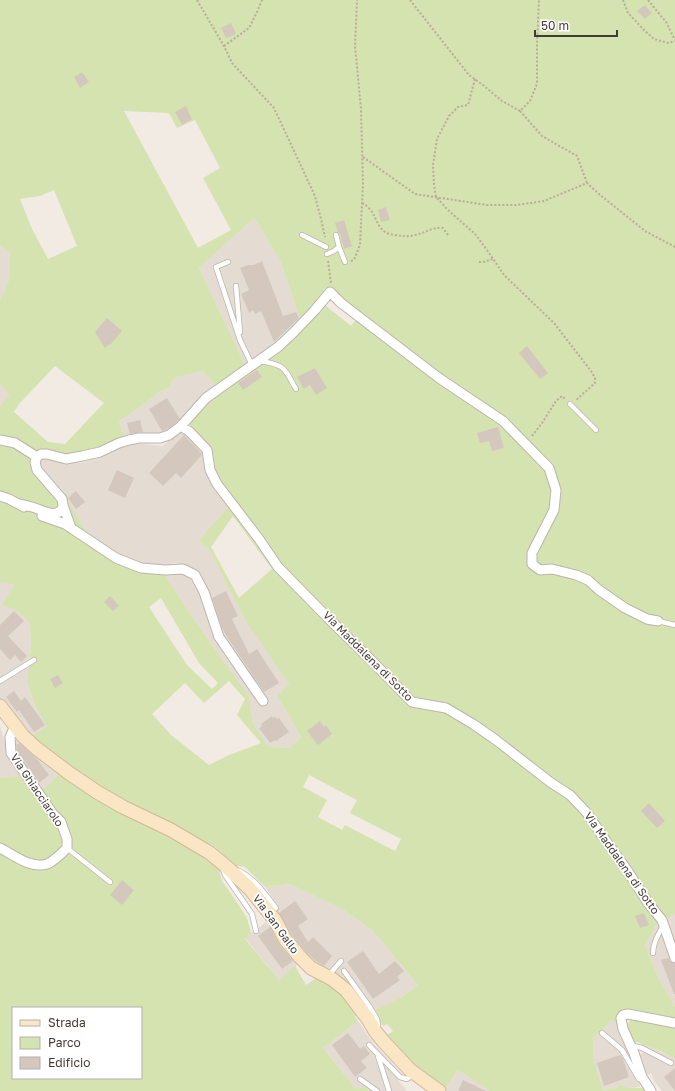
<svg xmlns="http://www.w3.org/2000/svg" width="675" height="1091" viewBox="0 0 675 1091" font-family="'Golos Text',sans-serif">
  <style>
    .residential { fill: #e4dcd3 }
    .green { fill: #d4e3af; fill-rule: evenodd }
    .building { fill: #d4c8be }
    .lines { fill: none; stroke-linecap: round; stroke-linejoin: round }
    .lane-casing { stroke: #beb4ab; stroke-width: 6 }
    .street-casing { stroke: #beb4ab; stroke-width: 11 }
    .secondary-casing { stroke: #d1b999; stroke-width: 15 }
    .path { stroke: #bcab9a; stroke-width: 2; stroke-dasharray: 2 2; stroke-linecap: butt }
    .lane { stroke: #fff; stroke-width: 4.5 }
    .street { stroke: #fff; stroke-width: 9 }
    .secondary { stroke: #fae5c5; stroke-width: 13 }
    .labels { text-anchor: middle; stroke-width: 3.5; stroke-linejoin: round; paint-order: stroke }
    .street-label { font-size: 11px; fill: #423b35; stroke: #fff }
  </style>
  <rect width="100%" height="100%" fill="#f1ebe4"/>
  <!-- residential -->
  <path class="residential" d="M254 218 280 260 301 322 279 341 245 365 199 268Z
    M0 246 10 252 9 280 0 301Z
    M202 371 216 385 178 423 161 434 125 439 119 421 140 407 161 391 170 387 174 378Z
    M0 384 11 395 0 405Z
    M181 429 204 450 205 464 212 484 229 506 209 528 199 541 210 551 247 622 289 684 277 695 301 737 290 748 269 747 253 724 249 697 191 615 164 574 179 572 177 563 158 566 142 565 117 554 86 531 64 495 39 467V462L41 458H47L65 463H80L132 443 163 446Z
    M0 582 14 585 3 605 16 610 30 623 31 647 27 682 35 706 48 726 30 738 0 699Z
    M0 726 9 755 22 776 3 778 0 777Z
    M15 738 23 740 61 772 45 788 37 786 18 760 12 744Z
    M290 884 342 909 373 931 418 985 400 998 375 1021 334 974 336 971 332 969 330 971 310 962 302 954 272 910 278 905 265 887Z
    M674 914H675V951L664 919Z
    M660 921 675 963V1007L659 979 645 945 657 923Z
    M266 922 300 963 279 980 245 938Z
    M611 1019 623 1032 639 1075 640 1087 630 1088 618 1085 617 1088 603 1090 593 1058V1038L605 1028Z
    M358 1021 373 1043 403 1075 398 1080 407 1091H370L364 1087 356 1089 323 1048Z
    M641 1043 672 1057H675V1091H662L654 1081 651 1073 647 1075 640 1054 643 1053Z
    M458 1070 489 1090 490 1091H446L444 1090Z"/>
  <!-- green -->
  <path class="green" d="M0 0H675V914L657 923 645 945 659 979 675 1007V1019L625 1009 619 1013 623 1032 611 1019 605 1028 593 1038V1058L603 1090 617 1088 618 1085 630 1088H643L645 1091H490L458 1070 444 1090 409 1061 386 1036 393 1031 387 1024 383 1026 374 1011 400 998 418 985 373 931 342 909 290 884 265 887 245 867 237 866 214 846 105 796 30 738 47 726 35 706 27 682 31 647 30 623 16 610 2 605 14 585 0 582V405L10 395 0 384V301L9 280 10 252 0 246ZM124 111 169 113 177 128 195 120 220 168 203 178 231 230 198 248ZM54 190 77 246 48 259 32 229 20 199 40 196ZM254 218 280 260 301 322 321 299 325 288 361 313 351 326 325 305 284 348 260 366 221 391 187 424 208 445 217 477 281 563 307 592 409 700 302 598 277 571 229 506 209 528 199 541 210 551 247 623 289 684 277 695 301 737 290 748 269 747 253 724 249 697 191 615 164 574H155L134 569 87 542 92 536 86 531 64 495 39 467V462L41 458 60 454 72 455 100 450 125 439 119 421 140 407 161 391 170 387 174 378 202 371 216 385 245 365 199 268ZM55 366 104 403 65 444 48 442 14 412 19 404ZM233 516 272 569 239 598 211 547ZM161 598 199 663 218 683 212 689 187 665 149 607ZM229 681 245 699 237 715 261 743 229 755 209 765 171 735 152 714 185 683 204 703ZM309 775 357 800 350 813 401 839 395 851 345 825 342 830 318 817 327 800 303 787Z
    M61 772 217 863 222 881 234 898 247 918 251 933 245 939 279 980 295 966 306 985 318 977 341 991 359 1014 355 1016 358 1021 323 1048 356 1089 364 1087 370 1091H0V777L3 778 22 776 34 786 45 788ZM13 1008H141V1078H13Z
    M631 1020 675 1026V1057H672L658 1050 634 1041C631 1034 624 1026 631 1020Z"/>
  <!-- building -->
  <path class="building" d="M645 5 652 13 645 19 637 11Z
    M231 23 236 34 226 38 221 28Z
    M82 72 89 82 80 88 74 77Z
    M186 106 192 119 182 125 175 112Z
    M386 207 390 220 381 222 378 210Z
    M344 220 352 246 344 249 340 234 338 232 335 223Z
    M262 261 283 316 296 312 299 318 274 342 261 311 255 314 253 310 249 313 241 294 249 290 240 268 248 265H254Z
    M107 318 122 331 110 345 109 344 105 348 95 332Z
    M527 346 548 373 540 379 519 353Z
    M315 368 327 388 316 395 310 385 304 389 297 377Z
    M257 370 262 377 243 390 238 383Z
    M167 398 180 419 170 427 162 431 149 409Z
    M140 420 143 432 130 434 127 423Z
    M498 427 504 448 492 451 489 441 480 443 477 433Z
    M184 435 201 453 202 455 181 478 176 473 163 486 149 473Z
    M117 470 134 478 125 498 108 490Z
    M76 491 85 502 76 509 68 498Z
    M226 591 238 616 232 619 249 654 257 649 279 683 264 692 229 640 222 628 212 598Z
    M110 596 119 606 113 611 104 602Z
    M14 611 24 621 8 636 27 656 21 662 15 655 10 660 0 649V625Z
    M58 675 63 683 55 688 50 679Z
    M14 691 21 701 25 697 45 725 34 732 19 710 17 712 6 697Z
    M272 716 273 718 275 717 277 719 279 718 289 732 276 741 275 740 270 743 259 728 262 726 261 724Z
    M320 721 324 727 326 725 332 734 318 745 307 731Z
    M19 743 37 759 49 775 39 783 17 751 16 745Z
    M649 803 665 821 657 828 641 811Z
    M122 880 134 890 122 905 110 895Z
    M295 901 308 919 298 926 308 942 313 937 332 956 324 966 316 961 306 952 292 935 279 913Z
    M644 913 649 925 640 928 635 916Z
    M270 927 279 944 293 961 282 969 258 936Z
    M363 951 379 974 395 961 404 971 397 977 400 980 373 999 347 962Z
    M668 958 671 962 675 964V994H674L661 960Z
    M348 1033 360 1049 364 1046 370 1054 361 1061 367 1068 355 1077 332 1045Z
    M620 1055 623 1059 629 1077 604 1086 597 1063Z
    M675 1068V1091L664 1077Z
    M463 1080 486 1091H458Z"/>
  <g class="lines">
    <!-- lane casing -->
    <g class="lane-casing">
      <path id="lane" d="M302 235 326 247
        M339 247 345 262
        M327 254 334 251 339 247 336 235
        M228 262 216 267 240 340 252 365
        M236 286 240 332
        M260 361C286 365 284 368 296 389
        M570 404 596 430
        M658 621 675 625
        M0 681 34 660
        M67 848 110 882
        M223 869 225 875 252 914 256 931
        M236 870C252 875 266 895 276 908
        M653 953C653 943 658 935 663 926
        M344 971 369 1006 377 1019 378 1025 377 1028
        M328 976 341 961
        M602 1033 622 1050 639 1079
        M369 1045 400 1077 407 1079 413 1075
        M630 1045 642 1048 671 1063
        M378 1056 389 1091
        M360 1079 377 1091"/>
    </g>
    <!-- street casing -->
    <g class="street-casing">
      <path id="street" d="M181 426 190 432 207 450 210 470 217 484 259 539 278 567 331 621 370 659 412 702 446 708 473 724 496 740 550 782 570 795 587 813 601 834 627 870 648 903 662 920 675 958
        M0 440 15 443 37 457
        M0 496 9 499 24 507
        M19 504C24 505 28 506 32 507 40 509 53 518 60 511 64 508 63 504 62 499L37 470 35 462 37 457 41 454H47L66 459 82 456 100 452 119 443 129 440 139 438H160L169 435 181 426 206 398 278 347 293 333 315 310 330 292 341 303 439 378 503 421 549 468 556 490 554 510 532 553V564L540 570 552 569 576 575 588 580 599 590 625 608 647 619 658 621
        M63 505 71 528
        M42 516 65 524 116 558 141 568 165 570 183 569 195 575 204 592 219 637 263 701
        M0 848C14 855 30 869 47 864 53 862 62 853 67 848V839L61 822 53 814 11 753 10 737 15 726
        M651 1091 642 1077 634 1053 623 1029 621 1018 623 1015 628 1014 675 1023"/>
    </g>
    <!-- secondary casing -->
    <g class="secondary-casing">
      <path id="secondary" d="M0 706 23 736 36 748 69 773 97 792 123 807 171 830 210 853 228 868 250 889 275 920 285 939 300 957 311 968 332 979 346 990 368 1019 375 1031 383 1041 410 1070 439 1091"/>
    </g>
    <!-- path -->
    <path class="path" d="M197 0 224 46 232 63 274 108 315 196 321 219 325 237
      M410 0 469 75 483 85 502 101 520 111 530 101 537 84V43L539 0
      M623 0 628 13 645 31 654 39 668 43 675 41
      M648 0 656 10 666 22 675 40
      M224 46 249 28 257 12 262 0
      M475 79 468 105 458 107 449 116 437 139 433 165 434 185 436 197 448 210 475 234 487 250 504 275 554 323 591 371 595 378V383L576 400
      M520 111 542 136 577 156 587 183
      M363 157 415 194 487 205H517L544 201 587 183 600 195 645 231 675 247
      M362 203C377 211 374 224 385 232 387 234 391 234 394 235 402 236 408 237 415 235 425 233 432 227 443 228L448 235
      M328 261 331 283
      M351 261 354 260 360 245 363 184 361 109 355 46 357 0
      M479 262H483L493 259
      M532 436 542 423 556 401 562 396 566 400"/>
    <!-- lane -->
    <use href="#lane" class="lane"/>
    <!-- street -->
    <use href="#street" class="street"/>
    <!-- secondary -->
    <use href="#secondary" class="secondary"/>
  </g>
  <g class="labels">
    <!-- street labels -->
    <g class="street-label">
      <text transform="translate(368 656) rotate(45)" y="4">Via Maddalena di Sotto</text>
      <text transform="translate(37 790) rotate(56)" y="4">Via Ghiacciarolo</text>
      <text transform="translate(622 863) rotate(55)" y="4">Via Maddalena di Sotto</text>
      <text transform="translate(276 924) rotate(54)" y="4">Via San Gallo</text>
    </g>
  </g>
  <!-- legend -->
  <rect x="12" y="1007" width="130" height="72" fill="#ffffff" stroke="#b3b1ae"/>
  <rect x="20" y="1020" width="20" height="6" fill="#fae5c5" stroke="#b3b1ae"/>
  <text x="48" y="1027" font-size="12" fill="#423b35">Strada</text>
  <rect x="20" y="1037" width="20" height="12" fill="#d4e3af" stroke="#b3b1ae"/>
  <text x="48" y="1047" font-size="12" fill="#423b35">Parco</text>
  <rect x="20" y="1057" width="20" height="12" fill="#d4c8be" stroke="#b3b1ae"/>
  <text x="48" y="1067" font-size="12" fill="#423b35">Edificio</text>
  <!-- scale -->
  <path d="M535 30v6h82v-6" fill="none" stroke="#423b35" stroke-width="2"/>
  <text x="541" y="30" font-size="12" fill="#423b35" stroke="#ffffff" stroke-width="3" paint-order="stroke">50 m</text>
</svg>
